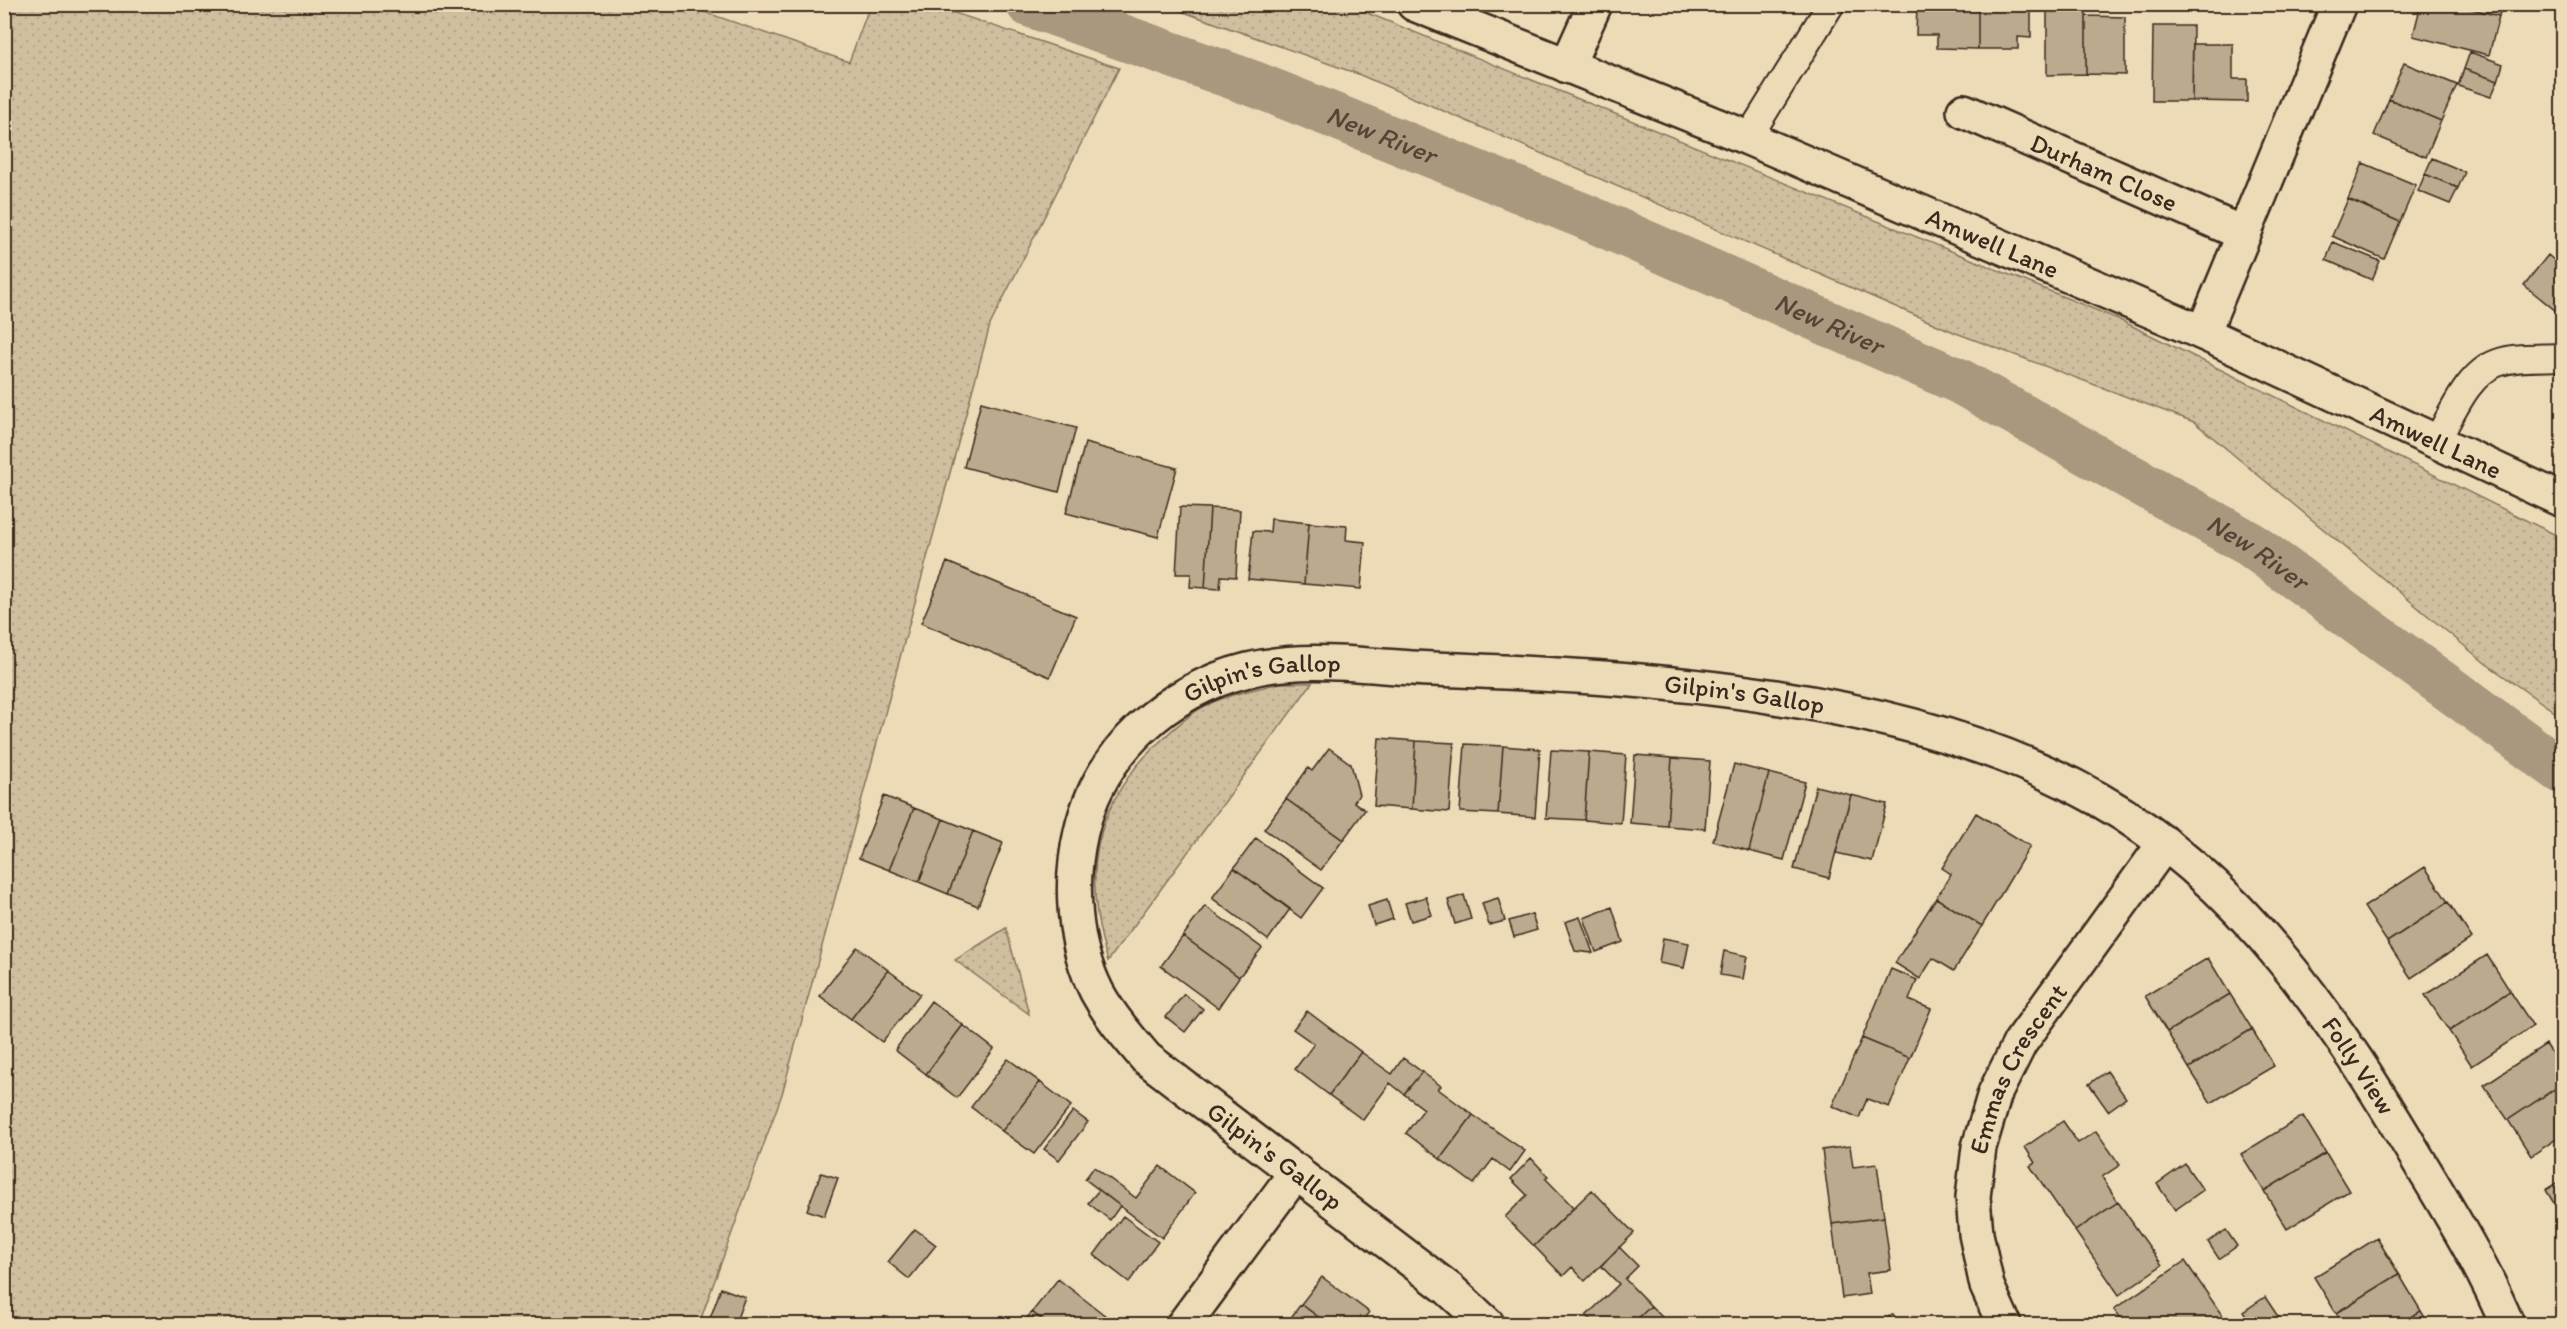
<svg xmlns="http://www.w3.org/2000/svg" width="2567" height="1329" viewBox="0 0 2567 1329" font-family="Itim,sans-serif">
  <style>
    .grass { fill: url(#grass-dots); stroke: #86745e; stroke-width: 1.5 }
    .lines { fill: none; stroke-linecap: round; stroke-linejoin: round }
    .canal { stroke: #a9977e; stroke-width: 46 }
    .building { fill: #bbaa8d; stroke: #3b2a1e; stroke-width: 1.5 }
    .service-casing { stroke: #3b2a1e; stroke-width: 30 }
    .minor-casing { stroke: #3b2a1e; stroke-width: 38 }
    .service { stroke: #eddbb8; stroke-width: 26 }
    .minor { stroke: #eddbb8; stroke-width: 33 }
    .labels { text-anchor: middle; stroke-width: 5; stroke-linejoin: round; paint-order: stroke }
    .street-label { font-size: 26px; fill: #3b2a1e; stroke: #eddbb8 }
    .water-label { font-size: 27px; font-style: italic; fill: #564536; stroke: #eddbb8 }
  </style>
  <defs>
    <pattern id="grass-dots" width="8" height="8" patternUnits="userSpaceOnUse" patternTransform="scale(1.5)"><rect width="8" height="8" fill="#d0bf9f"/><path d="M2 2h.1M6 6h.1" fill="none" stroke="#b4a488" stroke-width="1.8" stroke-linecap="round"/></pattern>
  </defs>
  <rect width="100%" height="100%" fill="#eddbb8"/>
  <filter id="ink" filterUnits="userSpaceOnUse"><feTurbulence type="fractalNoise" baseFrequency=".0167" numOctaves="2"/><feDisplacementMap in="SourceGraphic" scale="12" xChannelSelector="R" yChannelSelector="G"/><feConvolveMatrix kernelMatrix="1 2 1 2 8 2 1 2 1" color-interpolation-filters="sRGB"/></filter>
  <g filter="url(#ink)">
    <!-- grass -->
    <path class="grass" d="M5 4 684 5 849 62 870 5H931L1119 68 990 325 782 1094 699 1324H5Z
      M1164 5H1348L2118 319 2562 538V717L2485 663 2194 422 1956 333 1358 74Z
      M1280 683H1312L1108 961C1082 878 1092 808 1155 746 1169 733 1184 718 1201 708 1225 695 1253 690 1280 683Z
      M1006 928 1029 1014 955 960Z"/>
    <g class="lines">
      <!-- canal -->
      <path class="canal" id="s1" d="M1029 4 1257 85 1584 216 1959 381 2250 544 2562 771"/>
    </g>
    <!-- building -->
    <path class="building" d="M1917 4H1978V49L1937 48V35H1916Z
      M1978 4H2031V38L2018 37V49H1978Z
      M2047 4H2086V74L2047 75Z
      M2421 4H2453L2499 16 2489 55 2413 36Z
      M2453 4H2502L2499 16Z
      M2086 16 2125 17V75L2086 74Z
      M2153 26H2193L2192 101H2152Z
      M2193 44H2233V79H2247V102L2192 101Z
      M2470 52 2503 64 2498 81 2464 69Z
      M2404 63 2457 85 2441 121 2389 99Z
      M2464 69 2498 81 2491 97 2458 86Z
      M2389 99 2441 121 2426 157 2374 135Z
      M2432 158 2465 172 2458 188 2425 174Z
      M2363 163 2416 185 2400 222 2348 199Z
      M2425 174 2458 188 2450 204 2418 191Z
      M2348 199 2400 222 2384 259 2332 236Z
      M2333 242 2380 261 2372 280 2326 260Z
      M2548 255 2562 267V316L2524 285Z
      M981 402 1076 428 1059 492 964 467Z
      M1085 443 1177 468 1158 537 1066 513Z
      M1180 507 1210 508 1205 588 1190 587 1191 574H1176Z
      M1210 508 1240 510 1236 577 1221 576 1220 589 1205 588Z
      M1271 519 1309 523 1304 584 1248 579 1253 531 1270 532Z
      M1309 523 1347 526 1346 540 1365 542 1361 589 1304 584Z
      M947 562 1076 616 1050 677 921 623Z
      M1379 738 1416 741 1412 809 1374 806Z
      M1416 741 1454 743 1449 812 1412 809Z
      M1465 744 1503 746 1498 814 1460 812Z
      M1503 746 1540 749 1535 817 1498 814Z
      M1329 748 1351 764 1359 795 1354 802 1365 810 1343 840 1286 799 1308 768 1312 771Z
      M1551 750 1589 752 1584 820 1546 818Z
      M1589 752 1626 755 1621 823 1584 820Z
      M1635 755 1672 758 1667 826 1630 823Z
      M1672 758 1710 761 1705 829 1667 826Z
      M1734 764 1769 773 1749 851 1713 841Z
      M1769 773 1805 782 1784 860 1749 851Z
      M1816 786 1851 795 1829 878 1794 869Z
      M1851 795 1887 804 1872 861 1836 853Z
      M884 796 914 808 889 870 859 858Z
      M1286 799 1343 840 1321 870 1264 829Z
      M914 808 943 819 919 882 889 870Z
      M1976 813 2030 846 1982 926 1936 898 1951 874 1942 868Z
      M943 819 973 831 948 894 919 882Z
      M973 831 1003 843 978 906 948 894Z
      M1256 838 1323 888 1301 918 1234 868Z
      M2425 867 2448 902 2387 942 2364 907Z
      M1234 868 1290 909 1268 940 1212 898Z
      M1464 895 1471 919 1455 924 1448 900Z
      M1426 897 1432 915 1411 921 1405 903Z
      M1498 898 1505 921 1489 925 1482 903Z
      M1936 898 1982 926 1954 971 1933 958 1920 979 1895 963Z
      M1387 900 1393 919 1374 925 1368 906Z
      M2448 902 2472 938 2411 978 2387 942Z
      M1205 906 1262 948 1239 977 1183 936Z
      M1612 907 1623 942 1596 952 1584 918Z
      M1532 914 1537 930 1514 937 1509 921Z
      M1580 917 1593 953 1575 951 1565 922Z
      M1183 936 1239 977 1218 1008 1161 966Z
      M1663 938 1689 943 1684 968 1659 963Z
      M857 947 888 970 851 1019 820 996Z
      M1724 951 1747 956 1743 979 1720 975Z
      M2487 955 2510 991 2449 1031 2425 995Z
      M2208 958 2230 994 2167 1032 2145 996Z
      M1891 969 1917 980 1909 1000 1931 1009 1910 1058 1862 1038Z
      M888 970 920 994 882 1042 851 1019Z
      M2510 991 2533 1026 2472 1066 2449 1031Z
      M1184 994 1203 1009 1185 1032 1166 1017Z
      M2230 994 2252 1029 2189 1068 2167 1032Z
      M931 1001 963 1025 926 1074 895 1050Z
      M1307 1011 1361 1052 1329 1095 1295 1069 1314 1044 1293 1029Z
      M963 1025 994 1049 957 1098 926 1074Z
      M2252 1029 2274 1066 2211 1103 2189 1068Z
      M1862 1038 1910 1058 1889 1107 1867 1099 1859 1118 1832 1106Z
      M2546 1044 2562 1069V1084L2508 1120 2484 1085Z
      M1361 1052 1392 1074 1403 1058 1422 1072 1404 1094 1390 1083 1363 1120 1329 1095Z
      M1008 1059 1040 1082 1002 1131 971 1107Z
      M2107 1071 2126 1098 2108 1111 2089 1084Z
      M1422 1072 1441 1086 1438 1089 1473 1115 1440 1159 1406 1133 1424 1109 1404 1094Z
      M1040 1082 1071 1106 1034 1154 1002 1131Z
      M2562 1084V1135L2531 1156 2508 1120Z
      M1073 1111 1088 1122 1059 1160 1044 1149Z
      M1473 1115 1525 1151 1510 1172 1493 1159 1474 1184 1440 1159Z
      M2303 1116 2326 1153 2264 1191 2241 1154Z
      M2063 1121 2078 1143 2096 1131 2120 1165 2102 1177 2118 1202 2075 1231 2030 1166 2035 1163 2025 1147Z
      M1850 1146 1853 1167 1877 1164 1884 1217 1832 1224 1822 1150Z
      M2326 1153 2349 1191 2287 1229 2264 1191Z
      M1531 1158 1548 1176 1545 1178 1574 1208 1534 1246 1505 1217 1527 1195 1511 1179Z
      M2185 1164 2203 1190 2175 1210 2157 1184Z
      M1160 1166 1195 1193 1162 1238 1085 1179 1094 1167 1136 1198Z
      M821 1173 838 1178 824 1216 807 1210Z
      M2562 1180V1217L2546 1190Z
      M1099 1190 1120 1206 1110 1220 1088 1203Z
      M1592 1190 1634 1233 1585 1281 1572 1267 1563 1276 1534 1246Z
      M2118 1202 2162 1265 2119 1295 2075 1231Z
      M1123 1216 1158 1242 1129 1282 1094 1255Z
      M1884 1217 1891 1270 1867 1273 1870 1294 1842 1298 1832 1224Z
      M915 1229 936 1245 909 1279 888 1262Z
      M2226 1230 2237 1246 2219 1259 2208 1242Z
      M2377 1238 2399 1274 2336 1313 2314 1277Z
      M1619 1247 1638 1266 1625 1279 1651 1306 1632 1324H1595L1586 1316 1619 1284 1601 1266Z
      M2185 1261 2226 1321 2221 1324H2125L2114 1309Z
      M2399 1274 2421 1311 2398 1324H2343L2336 1313Z
      M1322 1277 1369 1312 1360 1324H1328L1301 1304Z
      M1058 1279 1106 1316 1099 1324H1048L1032 1312Z
      M721 1288 745 1297 735 1324H708Z
      M2265 1297 2283 1324H2251L2243 1312Z
      M1301 1304 1328 1324H1286Z
      M1651 1306 1669 1324H1632Z
      M2421 1311 2429 1324H2398Z
      M1032 1312 1048 1324H1022Z
      M1893 1314 1900 1324H1878Z"/>
    <g class="lines">
      <!-- service casing -->
      <g class="service-casing">
        <path id="service" d="M1748 138 1831 4
          M2437 440C2452 415 2467 374 2497 363 2516 356 2542 358 2562 357"/>
      </g>
      <!-- minor casing -->
      <g class="minor-casing">
        <g id="minor">
          <path id="s2" d="M1414 4 1748 138 2203 333 2562 500"/>
          <path d="M1567 66 1595 4"/>
          <path id="s3" d="M1964 111 2244 234"/>
          <path d="M2203 333 2339 4"/>
          <path d="M1184 1324 1297 1171"/>
          <path id="s4" d="M1487 1324 1449 1289 1146 1058C1128 1037 1110 1016 1097 992 1073 945 1069 883 1081 832 1100 750 1168 690 1248 670 1307 655 1372 667 1432 669 1646 677 1909 692 2098 799 2243 881 2337 1023 2420 1163 2451 1215 2484 1268 2507 1324"/>
          <path id="s5" d="M2004 1324 1987 1286 1976 1234 1973 1197 1979 1147 1995 1093 2020 1043 2165 843"/>
        </g>
      </g>
      <!-- service -->
      <use href="#service" class="service"/>
      <!-- minor -->
      <use href="#minor" class="minor"/>
    </g>
  </g>
  <g class="labels">
    <!-- street labels -->
    <g class="street-label">
      <text dy="9" stroke="none"><textPath href="#s3" startOffset="153">Durham Close</textPath></text>
      <text dy="9" stroke="none"><textPath href="#s2" startOffset="626">Amwell Lane</textPath></text>
      <text dy="9" stroke="none"><textPath href="#s2" startOffset="1112">Amwell Lane</textPath></text>
      <text dy="9" stroke="none"><textPath href="#s4" startOffset="936">Gilpin's Gallop</textPath></text>
      <text dy="9" stroke="none"><textPath href="#s4" startOffset="1422">Gilpin's Gallop</textPath></text>
      <text dy="9" stroke="none"><textPath href="#s4" startOffset="2170">Folly View</textPath></text>
      <text dy="9" stroke="none"><textPath href="#s5" startOffset="270">Emmas Crescent</textPath></text>
      <text transform="translate(1275 1156) rotate(37)" y="9">Gilpin's Gallop</text>
    </g>
    <!-- water labels -->
    <g class="water-label">
      <text dy="9" stroke="none"><textPath href="#s1" startOffset="376">New River</textPath></text>
      <text dy="9" stroke="none"><textPath href="#s1" startOffset="862">New River</textPath></text>
      <text dy="9" stroke="none"><textPath href="#s1" startOffset="1348">New River</textPath></text>
    </g>
  </g>
  <!-- margin -->
  <rect width="2567" height="1329" fill="none" stroke="#eddbb8" stroke-width="24"/>
  <rect x="12" y="12" width="2543" height="1305" fill="none" stroke="#3b2a1e" stroke-width="2" filter="url(#ink)"/>
</svg>
